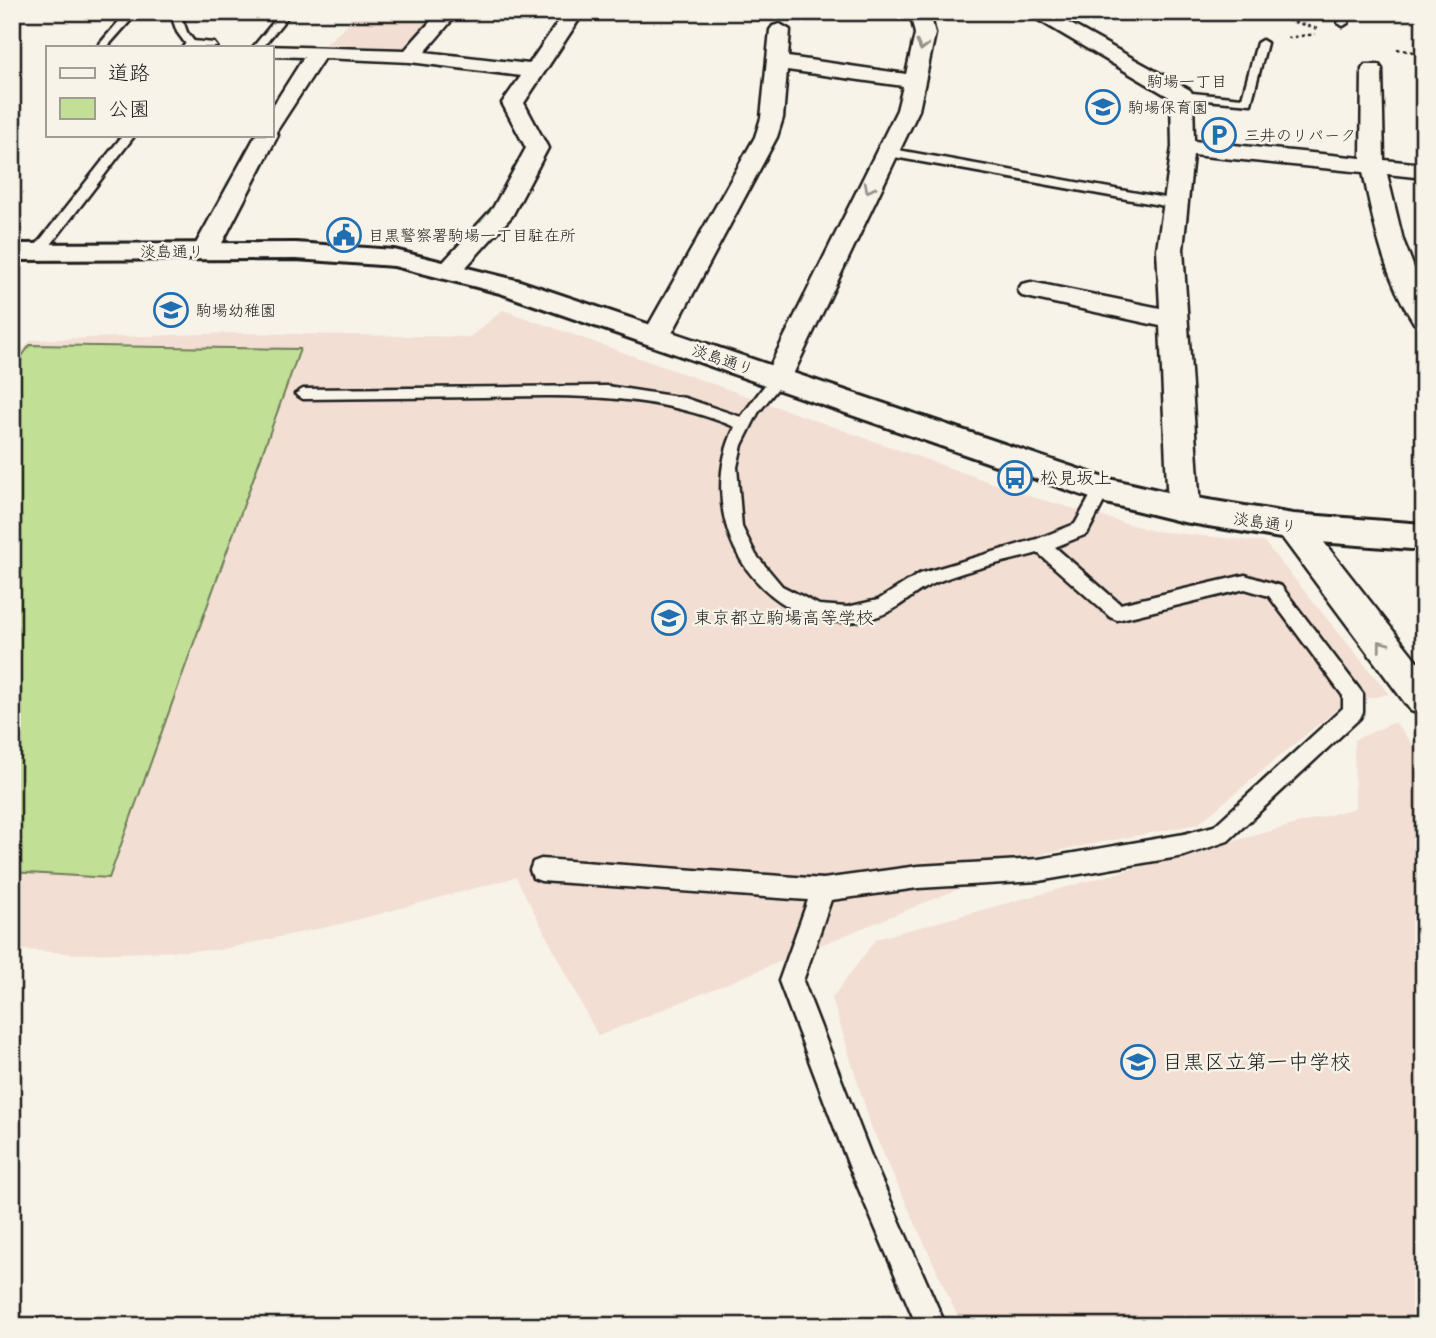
<svg xmlns="http://www.w3.org/2000/svg" width="1436" height="1338" viewBox="0 0 1436 1338" font-family="'Shantell Sans','Klee One',sans-serif">
  <style>
    .built { fill: #f2ded2 }
    .green { fill: #c2df96; stroke: #6f7e59; stroke-width: 2 }
    .lines { fill: none; stroke-linecap: round; stroke-linejoin: round }
    .lane-casing { stroke: #1c1c1c; stroke-width: 5 }
    .street-casing { stroke: #1c1c1c; stroke-width: 5 }
    .secondary-casing { stroke: #1c1c1c; stroke-width: 6 }
    .path { stroke: #1c1c1c; stroke-width: 2.5; stroke-dasharray: 3.5 3.5; stroke-linecap: butt }
    .lane { fill: #f7f3e8; fill-rule: evenodd }
    .street { fill: #f7f3e8; fill-rule: evenodd }
    .secondary { fill: #f7f3e8; fill-rule: evenodd }
    .oneway { stroke: #94928c }
    .labels { text-anchor: middle; stroke-width: 5; stroke-linejoin: round; paint-order: stroke }
    .far-neighbourhood-label { font-size: 16px; fill: #1c1c1c; stroke: #f7f3e8 }
    .far-poi-label { font-size: 16px; fill: #1c1c1c; stroke: #f7f3e8; text-anchor: start }
    .far-street-label { font-size: 16px; fill: #1c1c1c; stroke: #f7f3e8 }
    .poi-label { font-size: 18px; fill: #1c1c1c; stroke: #f7f3e8; text-anchor: start }
    .near-poi-label { font-size: 21px; fill: #1c1c1c; stroke: #f7f3e8; text-anchor: start }
  </style>
  <rect width="100%" height="100%" fill="#f7f3e8"/>
  <filter id="ink" filterUnits="userSpaceOnUse"><feTurbulence type="fractalNoise" baseFrequency=".0143" numOctaves="2"/><feDisplacementMap in="SourceGraphic" scale="14" xChannelSelector="R" yChannelSelector="G"/><feConvolveMatrix kernelMatrix="1 2 1 2 8 2 1 2 1" color-interpolation-filters="sRGB"/></filter>
  <g filter="url(#ink)">
    <!-- built -->
    <path class="built" d="M361 12H438L403 48 326 44Z
      M503 310 1032 497 1153 531 1264 542 1389 694 1343 704 1198 824 1046 853 598 1036 516 877 349 922 219 950 79 954 12 949V364L31 340 236 333 470 337Z
      M1395 722 1424 759V1326H962L871 1126 832 998 876 939 1355 808 1354 740Z"/>
    <!-- green -->
    <path class="green" d="M30 345 300 349 109 878 12 872V370Z"/>
    <g class="lines">
      <!-- lane casing -->
      <g class="lane-casing">
        <path id="lane" d="M127 12H138L107 47H97Z
          M170 12H180L187 32 198 47H188L177 32Z
          M193 12H267L288 16 263 47H253L276 19 198 15Z
          M1342 12H1352L1348 23 1343 26 1338 23Z
          M1262 40 1267 43 1251 104 1182 98 1176 95 1182 92 1242 98 1257 43Z
          M123 135H135L43 255H33V249Z
          M887 148 1176 200 1182 204 1176 208 883 155 881 152Z
          M778 373 786 378 758 413 742 445 737 467 742 527 756 555 782 586 819 605 847 607 878 600 919 574 1037 539 1075 524 1096 486 1102 484 1110 490 1087 534 1055 547 1120 604 1245 575 1281 586 1363 694V712L1360 718 1228 841 1184 856 1039 881 918 888 831 900 803 981 873 1161 946 1326H917L849 1166 779 981 808 900 541 881 533 878 530 870 533 862 541 859 823 879 918 866 1039 859 1184 834 1214 826 1343 708V696L1269 596 1245 589 1117 620 1110 617 1038 553C1007 562 959 571 931 585 916 591 904 604 890 611 831 641 762 606 735 549 717 511 716 465 735 427 654 393 571 395 484 397 424 398 363 398 303 399L295 394 303 389 607 386 685 398 741 417 773 374Z"/>
      </g>
      <!-- street casing -->
      <g class="street-casing">
        <path id="street" d="M439 12H459L425 52 529 64 565 12H584L524 103 548 148 512 216 457 277 448 279 439 277 435 271 493 208 526 148 502 103 521 76 410 62 324 58 276 132 278 135 218 251 214 256 205 259 196 256 192 251 256 135H271V109L304 57 271 56V47L264 46 405 50Z
          M910 12H930L935 34 919 110 788 385 778 388 768 385 764 378 897 110 903 86 787 70 783 118 777 137 671 335 667 341 657 344 647 341 643 335 755 137 761 118 770 30 773 26 780 24 790 30 788 57 906 74 915 34Z
          M1025 12H1049L1190 90 1193 95 1194 141 1361 158 1362 69 1365 65H1379L1382 69 1384 160 1424 164V178L1387 174 1403 240 1424 293V326L1414 323C1384 277 1374 225 1363 172L1193 155 1183 249 1200 509 1195 518 1184 521 1173 518 1168 509 1160 326 1031 298 1022 296 1018 290 1022 284 1031 282 1160 308 1157 249 1172 147 1171 98Z
          M193 41 214 43 217 47H183L186 43Z
          M1293 514 1305 518 1424 670V715L1411 711 1281 536 1277 527 1281 518Z"/>
      </g>
      <!-- secondary casing -->
      <g class="secondary-casing">
        <path id="secondary" d="M296 243 394 250 520 281 1105 478 1184 496 1293 514 1424 524V550L1293 540 1184 522 1102 502 500 293 394 266 296 259 12 260V244Z"/>
      </g>
      <!-- path -->
      <path class="path" d="M1287 20 1318 29
        M1287 38 1316 34
        M1397 49 1424 54"/>
      <!-- lane -->
      <use href="#lane" class="lane"/>
      <!-- street -->
      <use href="#street" class="street"/>
      <!-- secondary -->
      <use href="#secondary" class="secondary"/>
    </g>
    <!-- one-way arrows -->
    <defs><path id="oneway-chevron" d="M-2-3.5L2.5 0L-2 3.5" fill="none" stroke-width="1.6" stroke-linecap="round" stroke-linejoin="round" transform="scale(1.75)"/></defs>
    <g class="oneway">
      <use href="#oneway-chevron" transform="translate(922 46) rotate(104)"/>
      <use href="#oneway-chevron" transform="translate(869 188) rotate(117)"/>
      <use href="#oneway-chevron" transform="translate(1382 645) rotate(-127)"/>
    </g>
  </g>
  <!-- icons -->
  <defs>
    <g id="school-ring" transform="scale(1.75)"><circle r="9.5" fill="#f7f3e8" stroke="#1f6fb2" stroke-width="1.5"/><path d="M0-5L7-2L0 1L-7-2ZM-4 1L0 2.5L4 1V4Q0 6-4 4Z" fill="#1f6fb2"/></g>
    <g id="parking-ring" transform="scale(1.75)"><circle r="9.5" fill="#f7f3e8" stroke="#1f6fb2" stroke-width="1.5"/><path d="M-3.5-5.5H1a3.5 3.5 0 0 1 0 7H-1V5.5H-3.5ZM-1-3.4V-.6H.8a1.4 1.4 0 0 0 0-2.8Z" fill="#1f6fb2"/></g>
    <g id="civic-ring" transform="scale(1.75)"><circle r="9.5" fill="#f7f3e8" stroke="#1f6fb2" stroke-width="1.5"/><path d="M-.6-6.5H3V-4.5H.6V-3L4-1V1h2V6H-6V1h2V-1L-.6-3ZM-1.2 2.5V6h2.4V2.5Z" fill="#1f6fb2"/></g>
    <g id="bus-ring" transform="scale(1.75)"><circle r="9.5" fill="#f7f3e8" stroke="#1f6fb2" stroke-width="1.5"/><path d="M-5-6H5V4H4V6H2V4H-2V6H-4V4H-5ZM-3.5-4V0h7V-4ZM-3.5 1.2v1.5H-2V1.2ZM2 1.2v1.5H3.5V1.2Z" fill="#1f6fb2"/></g>
  </defs>
  <g fill-rule="evenodd">
    <use href="#school-ring" x="1103" y="107"/>
    <use href="#parking-ring" x="1219" y="135"/>
    <use href="#civic-ring" x="344" y="235"/>
    <use href="#school-ring" x="171" y="310"/>
    <use href="#bus-ring" x="1015" y="478"/>
    <use href="#school-ring" x="669" y="618"/>
    <use href="#school-ring" x="1138" y="1062"/>
  </g>
  <g class="labels">
    <!-- far-neighbourhood labels -->
    <g class="far-neighbourhood-label">
      <text x="1187" y="87">駒場一丁目</text>
    </g>
    <!-- far-poi labels -->
    <g class="far-poi-label">
      <text x="1128" y="113">駒場保育園</text>
      <text x="1244" y="141">三井のリパーク</text>
      <text x="368" y="241">目黒警察署駒場一丁目駐在所</text>
      <text x="196" y="316">駒場幼稚園</text>
    </g>
    <!-- far-street labels -->
    <g class="far-street-label">
      <text x="172" y="257">淡島通り</text>
      <text transform="translate(723 359) rotate(19)" y="6">淡島通り</text>
      <text transform="translate(1265 522) rotate(8)" y="6">淡島通り</text>
    </g>
    <!-- poi labels -->
    <g class="poi-label">
      <text x="1040" y="484">松見坂上</text>
      <text x="694" y="624">東京都立駒場高等学校</text>
    </g>
    <!-- near-poi labels -->
    <g class="near-poi-label">
      <text x="1162" y="1069">目黒区立第一中学校</text>
    </g>
  </g>
  <!-- margin -->
  <rect width="1436" height="1338" fill="none" stroke="#f7f3e8" stroke-width="42"/>
  <rect x="21" y="21" width="1394" height="1296" fill="none" stroke="#1c1c1c" stroke-width="2.5" filter="url(#ink)"/>
  <!-- legend -->
  <rect x="46" y="46" width="228" height="91" fill="#f7f3e8" stroke="#9f9d96" stroke-width="2"/>
  <rect x="60" y="68" width="35" height="10" fill="#f7f3e8" stroke="#9f9d96" stroke-width="2"/>
  <text x="108" y="80" font-size="21" fill="#1c1c1c">道路</text>
  <rect x="60" y="98" width="35" height="21" fill="#c2df96" stroke="#9f9d96" stroke-width="2"/>
  <text x="108" y="116" font-size="21" fill="#1c1c1c">公園</text>
</svg>
